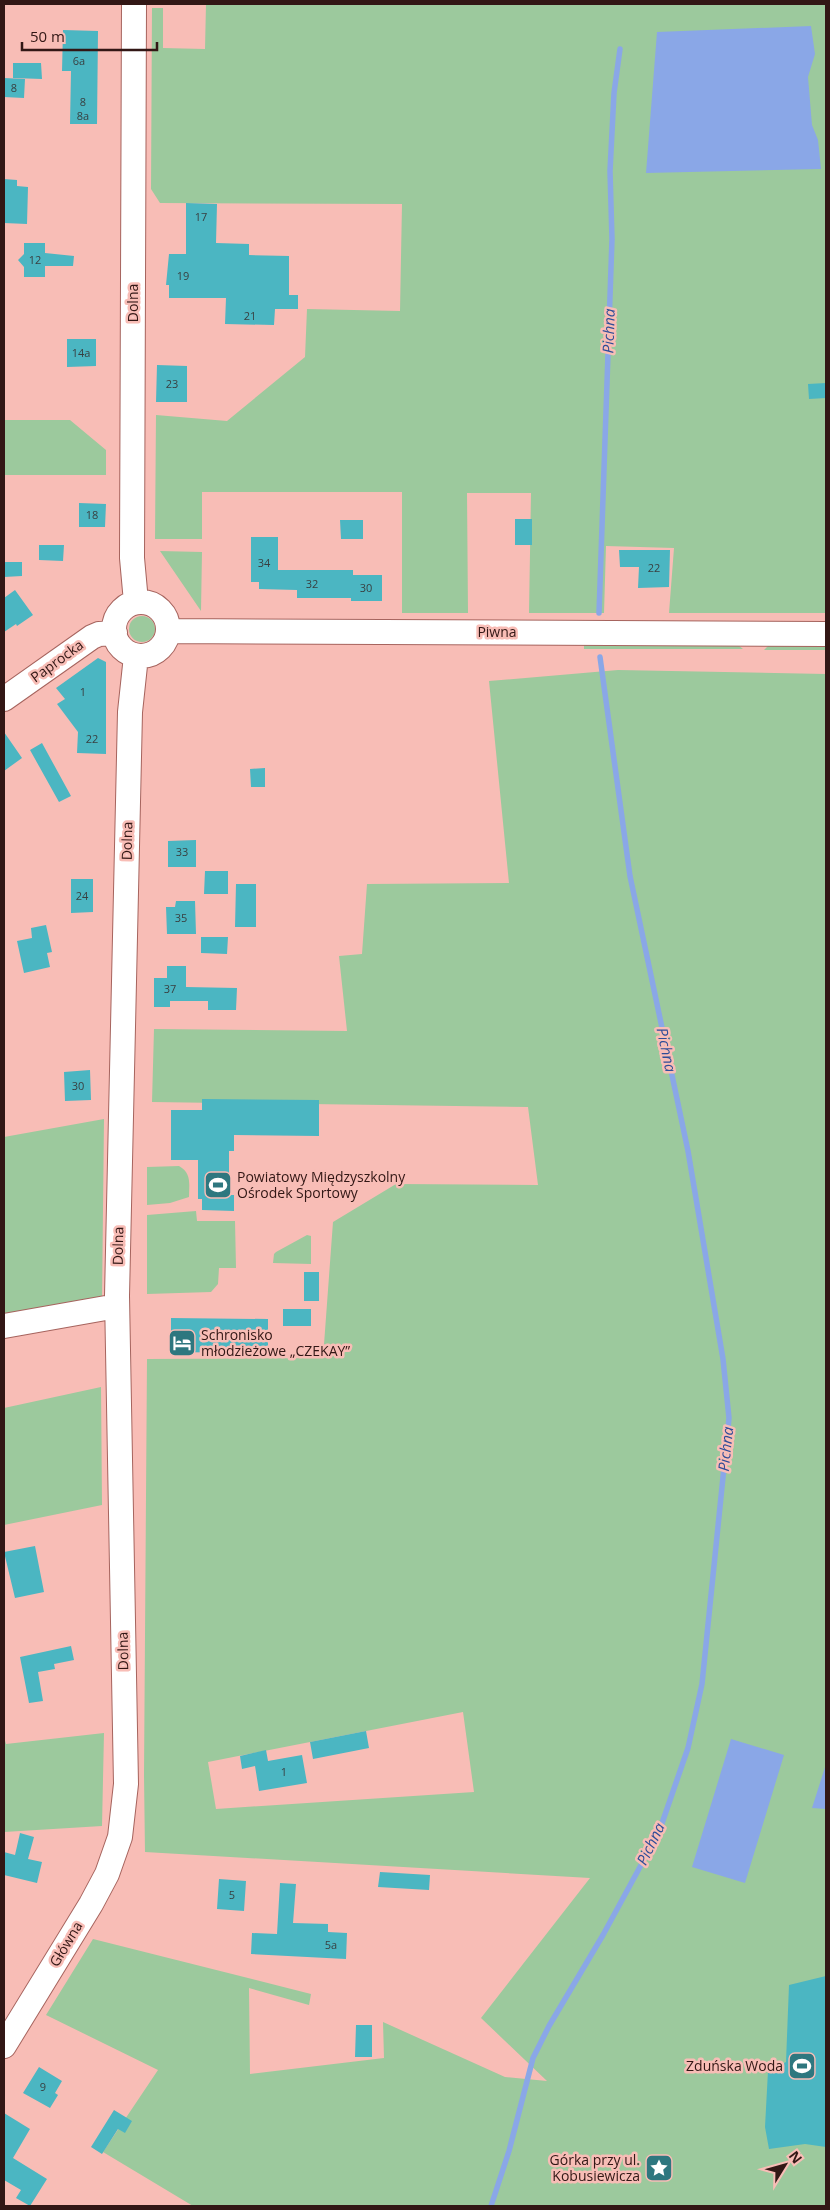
<svg xmlns="http://www.w3.org/2000/svg" width="830" height="2210" viewBox="0 0 830 2210" font-family="'Open Sans',sans-serif">
  <style>
    .green { fill: #9cc99d; fill-rule: evenodd }
    .water { fill: #8aa7e7 }
    .lines { fill: none; stroke-linecap: round; stroke-linejoin: round }
    .stream { stroke: #8aa7e7; stroke-width: 5.5 }
    .building { fill: #4bb6c2 }
    .minor-casing { stroke: #a6645e; stroke-width: 26 }
    .minor { stroke: #fff; stroke-width: 24 }
    .labels { text-anchor: middle; stroke-width: 5; stroke-linejoin: round; paint-order: stroke }
    .number-label { font-size: 11px; fill: #383f40 }
    .street-label { font-size: 14px; fill: #321715; stroke: #f8bdb6 }
    .poi-label { font-size: 14px; fill: #321715; stroke: #f8bdb6; text-anchor: start }
    .water-label { font-size: 15px; font-style: italic; fill: #2f4d98; stroke: #f8bdb6 }
  </style>
  <rect width="100%" height="100%" fill="#f8bdb6"/>
  <!-- green -->
  <path class="green" d="M206 4H826V613H669L674 548 606 546 604 613H529L531 493H467L468 613H402V492H202V539H155L156 415 227 421 305 357 307 309 400 311 402 204 160 203 151 189 152 8H163V48L205 49Z
    M4 420H70L106 450V475H4Z
    M160 551 202 552 201 611Z
    M129 629a13 13 0 1 1 26 0a13 13 0 1 1-26 0Z
    M584 642 738 645 743 649H584Z
    M826 643V650H764L768 646Z
    M618 670 826 674V2206H193L103 2152 158 2070 46 2015 93 1939 311 1994 309 2005 249 1988 250 2074 384 2058 383 2022 505 2077 547 2081 481 2018 590 1878 145 1852 144 1775 147 1359 323 1358 333 1222 396 1184 538 1185 528 1107 152 1102 154 1029 347 1031 339 956 362 954 367 884 509 883 489 681ZM463 1712 474 1792 216 1809 208 1762Z
    M104 1119 102 1301 4 1319V1137Z
    M179 1166C192 1173 189 1185 189 1197L170 1203 147 1205V1167Z
    M196 1211 197 1221H235L236 1268H219L218 1284 211 1292 147 1294V1215Z
    M307 1235 311 1236V1264L273 1263 274 1254 276 1252Z
    M101 1387 102 1505 4 1525V1408Z
    M104 1733 102 1826 4 1832V1737L6 1744Z"/>
  <!-- water -->
  <path class="water" d="M811 26 815 54 808 77 812 125 818 140 821 169 646 173 657 32Z
    M731 1739 784 1755 745 1883 692 1867Z
    M826 1763V1809L812 1808 826 1764Z"/>
  <g class="lines">
    <!-- stream -->
    <path class="stream" d="M599 613 612 239 610 171 614 93 620 49
      M491 2206 509 2151 533 2058 549 2026 603 1935 659 1832 688 1748 702 1684 729 1418 723 1359 688 1151 630 876 600 657"/>
  </g>
  <!-- building -->
  <path class="building" d="M63 30 98 31 97 124H70L71 71H62Z
    M13 63H41L42 79 13 78Z
    M4 78 25 79 24 98 4 97Z
    M4 179 17 180V186L28 187 27 224 4 223Z
    M186 203 217 204 216 243 249 244V255L289 256V295H298V309H275L274 325 225 324 226 298H169V285H166L169 254H186Z
    M24 243H45V253L74 256 73 266H45V277H24V267L18 260 24 254Z
    M67 339H96V366L67 367Z
    M157 365 187 366V402H156Z
    M826 383V398L809 399 808 384Z
    M79 503 106 504 105 527H79Z
    M515 519H532V545H515Z
    M340 520H363V539H341Z
    M251 537H278V570H353V575H382V601H351V598H297V590L259 589V582H251Z
    M39 545H64L63 561 39 560Z
    M619 550H670L669 587 638 588 639 567H620Z
    M4 562H22V576L4 577Z
    M15 590 33 615 17 626 16 624 4 632V598Z
    M98 658 106 662V754L77 753 78 732 57 704 65 699 56 688Z
    M4 732 22 758 4 771Z
    M42 743 71 796 59 802 30 750Z
    M265 768V787H251L250 769Z
    M196 840V867H168V841Z
    M205 871H228V894H204Z
    M71 879H93V912L71 913Z
    M236 884H256V927H235Z
    M176 901H195L196 934H167L166 907H175Z
    M46 925 52 952 47 953 50 967 24 973 17 941 32 938 31 928Z
    M201 937H228L227 954 201 953Z
    M167 966H186V987L237 988 236 1010H208V1001H170V1007H154V978H167Z
    M90 1070 91 1100 65 1101 64 1072Z
    M202 1099 319 1100V1136L234 1135V1151H229V1195H234V1211L202 1210V1199H198V1160H171V1110H202Z
    M304 1272H319V1301H304Z
    M283 1309H311V1326H283Z
    M171 1318 268 1319V1353L171 1352Z
    M35 1546 44 1592 15 1598 4 1552Z
    M71 1646 74 1660 54 1664 55 1669 38 1672 43 1701 29 1703 20 1657Z
    M366 1731 369 1748 313 1759 310 1742Z
    M266 1750 268 1761 302 1755 307 1783 259 1791 255 1766 242 1769 240 1756Z
    M20 1833 34 1837 28 1859 42 1862 37 1883 4 1875V1852L15 1855Z
    M380 1872 430 1875 429 1890 378 1887Z
    M219 1879 246 1881 244 1911 217 1909Z
    M280 1883 296 1884 293 1923 328 1924V1932L347 1933 346 1959 251 1954 252 1933 277 1934Z
    M826 1976V2147L805 2144 769 2149 765 2127 768 2071 786 2062 789 1985Z
    M356 2025H372V2057H355Z
    M39 2067 62 2081 55 2093 58 2095 50 2108 23 2093Z
    M114 2110 132 2121 125 2133 118 2129 102 2154 91 2147Z
    M4 2113 30 2129 13 2158 47 2179 30 2206 16 2198 21 2190 4 2180Z"/>
  <g class="lines">
    <!-- minor casing -->
    <g class="minor-casing">
      <path id="minor" d="M134 4 132 558 136 602
        M114 629a27 27 0 1 1 54 0a27 27 0 1 1-54 0Z
        M169 631 826 634
        M4 699 92 637 99 634 115 633
        M4 1326 117 1306
        M4 2046 91 1904 107 1874 120 1837 126 1784 117 1296 130 712 136 656"/>
    </g>
    <!-- minor -->
    <use href="#minor" class="minor"/>
  </g>
  <!-- icons -->
  <defs>
    <g id="stadium-square" transform="scale(1.4375)"><rect x="-9" y="-9" width="18" height="18" rx="4" fill="#2e777f" stroke="#f8bdb6"/><path d="M0-5a6.5 5 0 1 0 0 10a6.5 5 0 1 0 0-10ZM-3.5-1.8h7v3.6h-7Z" fill="#fff"/></g>
    <g id="hotel-square" transform="scale(1.4375)"><rect x="-9" y="-9" width="18" height="18" rx="4" fill="#2e777f" stroke="#f8bdb6"/><path d="M-6-4.5h1.5V1H6V5H4.5V3h-9V5H-6ZM-4 0a1.8 1.8 0 1 1 3.6 0ZM.5 0V-2.5h3Q6-2.5 6 0Z" fill="#fff"/></g>
    <g id="sight-square" transform="scale(1.4375)"><rect x="-9" y="-9" width="18" height="18" rx="4" fill="#2e777f" stroke="#f8bdb6"/><path d="M0-6L1.8-2.2L6-1.7L2.9 1.2L3.7 5.4L0 3.3L-3.7 5.4L-2.9 1.2L-6-1.7L-1.8-2.2Z" fill="#fff"/></g>
  </defs>
  <g fill-rule="evenodd">
    <use href="#stadium-square" x="218" y="1185"/>
    <use href="#hotel-square" x="182" y="1343"/>
    <use href="#stadium-square" x="802" y="2066"/>
    <use href="#sight-square" x="659" y="2168"/>
  </g>
  <g class="labels">
    <!-- number labels -->
    <g class="number-label">
      <text x="79" y="65">6a</text>
      <text x="14" y="92">8</text>
      <text x="83" y="106">8</text>
      <text x="83" y="120">8a</text>
      <text x="201" y="221">17</text>
      <text x="35" y="264">12</text>
      <text x="183" y="280">19</text>
      <text x="250" y="320">21</text>
      <text x="81" y="357">14a</text>
      <text x="172" y="388">23</text>
      <text x="92" y="519">18</text>
      <text x="264" y="567">34</text>
      <text x="654" y="572">22</text>
      <text x="312" y="588">32</text>
      <text x="366" y="592">30</text>
      <text x="83" y="696">1</text>
      <text x="92" y="743">22</text>
      <text x="182" y="856">33</text>
      <text x="82" y="900">24</text>
      <text x="181" y="922">35</text>
      <text x="170" y="993">37</text>
      <text x="78" y="1090">30</text>
      <text x="284" y="1776">1</text>
      <text x="232" y="1899">5</text>
      <text x="331" y="1949">5a</text>
      <text x="43" y="2091">9</text>
    </g>
    <!-- street labels -->
    <g class="street-label">
      <text transform="translate(133 303) rotate(-90)" y="5">Dolna</text>
      <text x="497" y="637">Piwna</text>
      <text transform="translate(57 661) rotate(-36)" y="5">Paprocka</text>
      <text transform="translate(127 841) rotate(-89)" y="5">Dolna</text>
      <text transform="translate(118 1246) rotate(-89)" y="5">Dolna</text>
      <text transform="translate(123 1651) rotate(-91)" y="5">Dolna</text>
      <text transform="translate(66 1944) rotate(-59)" y="5">Główna</text>
    </g>
    <!-- poi labels -->
    <g class="poi-label">
      <text x="237" y="1182">Powiatowy Międzyszkolny<tspan x="237" dy="16">Ośrodek Sportowy</tspan></text>
      <text x="201" y="1340">Schronisko<tspan x="201" dy="16">młodzieżowe „CZEKAY”</tspan></text>
      <text x="783" y="2071" text-anchor="end">Zduńska Woda</text>
      <text x="640" y="2165" text-anchor="end">Górka przy ul.<tspan x="640" dy="16">Kobusiewicza</tspan></text>
    </g>
    <!-- water labels -->
    <g class="water-label">
      <text transform="translate(609 331) rotate(-88)" y="5">Pichna</text>
      <text transform="translate(666 1050) rotate(78)" y="5">Pichna</text>
      <text transform="translate(726 1449) rotate(-84)" y="5">Pichna</text>
      <text transform="translate(651 1844) rotate(-64)" y="5">Pichna</text>
    </g>
  </g>
  <!-- border -->
  <rect width="830" height="2210" fill="none" stroke="#321715" stroke-width="10"/>
  <!-- north arrow -->
  <g transform="translate(785 2165) rotate(53)" stroke="#f8bdb6" stroke-width="4" paint-order="stroke">
  <path d="M0-4L9 19L0 12L-9 19Z" fill="#321715"/>
  <text y="-8" font-size="14" font-weight="bold" text-anchor="middle" fill="#321715">N</text>
  </g>
  <!-- scale -->
  <path d="M22 42v8h135v-8" fill="none" stroke="#321715" stroke-width="2.5"/>
  <text x="30" y="42" font-size="15" fill="#321715" stroke="#f8bdb6" stroke-width="4" paint-order="stroke">50 m</text>
</svg>
